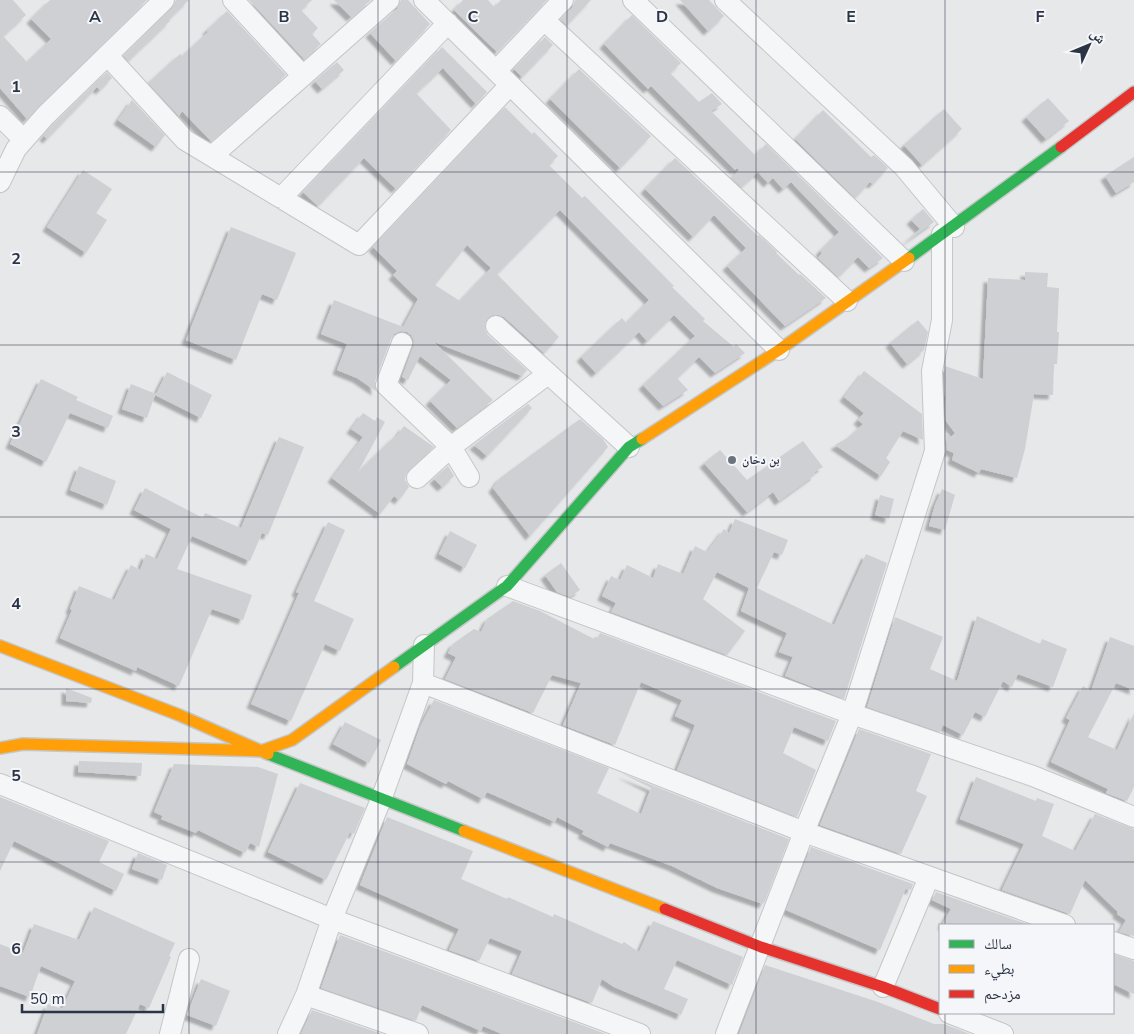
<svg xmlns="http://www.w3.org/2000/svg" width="1134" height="1034" viewBox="0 0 1134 1034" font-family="'Nunito Sans','Noto Naskh Arabic',sans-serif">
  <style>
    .building { fill: #ced0d3; fill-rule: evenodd; filter: url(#shadow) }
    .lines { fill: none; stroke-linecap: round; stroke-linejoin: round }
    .street-casing { stroke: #c4c6c8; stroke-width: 22 }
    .fast-casing { stroke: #c4c6c8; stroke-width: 14 }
    .slow-casing { stroke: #c4c6c8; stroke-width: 14 }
    .jam-casing { stroke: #c4c6c8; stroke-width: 14 }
    .street { stroke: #f5f6f7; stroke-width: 20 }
    .fast { stroke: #30b455; stroke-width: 11 }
    .slow { stroke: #ff9f0a; stroke-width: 11 }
    .jam { stroke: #e5322d; stroke-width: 11 }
    .grid { fill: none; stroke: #2b3445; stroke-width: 1; stroke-opacity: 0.55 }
    .poi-dot { fill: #6c737f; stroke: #f4f6f9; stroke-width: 2 }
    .labels { text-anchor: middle; stroke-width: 4; stroke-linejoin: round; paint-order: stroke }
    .poi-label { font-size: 12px; font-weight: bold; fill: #2b3445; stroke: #f4f6f9; text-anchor: start }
    .grid-label { font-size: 16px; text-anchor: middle; font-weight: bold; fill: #2b3445; stroke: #f4f6f9; stroke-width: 4; stroke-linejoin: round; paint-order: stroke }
  </style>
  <defs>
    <filter id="shadow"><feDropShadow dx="-4.5" dy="4.5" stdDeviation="1" flood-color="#0004"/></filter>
  </defs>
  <rect width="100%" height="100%" fill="#e6e8ea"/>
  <!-- building -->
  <path class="building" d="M0 0H13L26 15 3 36 27 62 51 39 31 19 50 0H147L27 119 0 88Z
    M176 0H189L169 19 170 21 128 61 124 56 172 8Z
    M249 0H312L301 10 318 28 312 34 321 44 304 59Z
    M334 0H371L351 17Z
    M401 0H408L430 24 396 61 370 33 397 9Z
    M463 0H488L494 7 501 0H547L497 52 454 10Z
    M575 0H591L567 25 561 20 572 8Z
    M680 0H709L724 16 708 31Z
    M227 11 286 75 211 141 182 111 179 116 148 83 180 54 182 56 208 32 207 30Z
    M632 15 681 63 670 73 699 102 712 93 722 104 711 111 755 155 766 144 883 258 869 268 858 257 838 277 818 258 822 253 820 251 839 232 791 182 783 189 773 178 768 183 758 172 741 187 731 178 739 170 737 168 735 170 651 86 648 89 604 44Z
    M545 37 553 45 522 77 514 69Z
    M442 47 487 92 476 104 443 68 416 93 451 130 396 189 364 158 318 206 303 192Z
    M337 62 344 70 322 89 315 81Z
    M579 69 651 136 620 168 550 99Z
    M107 72 112 78 100 90 97 87 47 139 44 136 54 124Z
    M1048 98 1069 121 1046 139 1026 117Z
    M132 100 165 135 156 147 118 120Z
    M505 107 532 134 534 132 558 156 549 165 582 198 585 196 674 286 672 287 705 319 703 321 734 347 736 344 745 353 715 373 699 357 677 378 688 390 663 406 643 385 695 336 674 315 647 341 639 332 596 373 581 357 622 318 626 323 649 300 560 210 497 274 559 337 544 353 504 317 499 315H493L488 318 485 323V330L488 335 527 370 522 376 434 342 493 400 457 428 430 401 451 380 420 356 408 380 402 377 413 347 414 341 411 335 407 332 400 331 394 334 391 339 375 381 376 391 357 378 337 370 347 344 321 334 334 300 403 327 418 299 393 275 397 271 373 247ZM467 245 491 268 460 301 435 285Z
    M944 109 962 129 922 165 904 145Z
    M823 110 871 157 874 155 888 168 873 184 870 182 855 198 795 139Z
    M1134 157V182L1116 193 1105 176Z
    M675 158 758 236 759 235 777 252 776 253 799 275 800 274 826 298 785 326 727 266 746 248 714 215 693 237 645 189Z
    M83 170 112 189 96 213 107 220 86 253 47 227Z
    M923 209 934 222 904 243 920 229 911 220Z
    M231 227 296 253 277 300 262 294 236 360 186 340Z
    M1025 272 1048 273 1047 287 1059 288 1057 332H1059L1057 364H1054L1053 395 1034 394 1025 449 1017 478 981 469 979 473 952 460 954 453 947 450 946 433 951 437 955 433 946 421 944 372 945 366 983 379 988 278 1025 280Z
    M918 320 928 332 924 350 907 364 890 343Z
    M864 371 922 414 923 440 903 431 886 458 890 462 881 476 835 445 849 437 863 424 858 420 864 413 844 397Z
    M167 372 212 395 201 418 155 395 147 418 122 409 131 384 156 394Z
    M41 379 78 397 76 400 113 416 108 428 70 413 46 462 10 444Z
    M528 404 532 408 487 456 474 445Z
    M363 413 375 421 377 417 385 422 358 472 395 436 396 437 404 426 434 447 409 470 406 474 405 480 409 487 399 500 394 496 380 514 332 478 363 437 351 429Z
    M580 419 603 439 608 447 530 536 493 488 500 478Z
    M279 437 304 447 268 535 262 533 250 561 192 536 177 569 252 595 243 620 212 609 179 686 137 667 136 671 60 638 72 610 70 609 79 586 114 600 131 565 140 570 146 554 157 559 171 529 134 510 145 488 203 518 205 513 241 528Z
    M803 441 823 467 814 472 815 475 779 501 773 492 747 512 704 463 720 450 747 480Z
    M79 466 116 481 107 505 70 490Z
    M448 466 454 476 442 487 434 479Z
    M942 489 955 495 945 530 929 526 935 505Z
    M880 495 894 499 889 519 875 515Z
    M735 519 788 540 782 555 774 552 757 588 834 625 866 554 887 563 844 699 785 676 793 657 779 652 787 633 741 611 749 588 717 572 703 599 745 631 727 655 611 612 616 603 602 596 611 576 620 580 627 565 653 578 658 564 683 574 695 546 707 552 724 529 729 533Z
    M328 522 345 530 314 601 354 619 340 651 325 644 291 721 251 704 299 593 296 592Z
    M450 531 477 545 465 568 439 554Z
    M561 563 580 590 570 597 557 592 545 575Z
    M513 601 540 611 596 640 600 633 836 721 828 741 794 727 783 753 816 770 797 817 677 770 695 725 675 716 682 700 641 682 615 745 563 725 581 683 552 675 533 713 445 679 456 657 448 653 453 644 474 629 481 632 487 619Z
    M977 616 1040 644 1042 639 1067 649 1053 687 1018 674 1012 687 1003 681 985 717 975 712 963 735 943 725 940 732 867 707 895 617 943 637 930 669 957 681Z
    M1110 637 1134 646V690L1116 683 1088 737 1117 750 1134 713V787L1127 801 1106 793 1108 789 1051 762 1070 720 1066 718 1083 686 1091 691Z
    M66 688 92 698 91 703 66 701Z
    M434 700 609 768 597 793 641 814 651 788 621 773 789 839 765 901 763 904 717 888 672 866 610 843 608 847 582 834 584 831 557 817 555 822 487 792 483 799 448 781 446 784 407 764 420 727Z
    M345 722 381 740 369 763 333 744Z
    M859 729 931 754 916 791 927 796 901 854 820 825Z
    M79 761 142 763 141 776 78 772Z
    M174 764 258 767 278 774 259 847 250 843 245 853 198 830 196 833 161 819 163 816 154 812Z
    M976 777 1036 801 1037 798 1054 804 1042 836 1075 851 1095 814 1134 829V936L1119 932 1126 920 1117 914 1118 912 1085 880 1070 914 1002 890 1024 844 960 819Z
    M300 783 365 808 354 834 350 832 326 880 268 852Z
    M0 797 109 841 99 862 124 874 116 891 14 841 0 871Z
    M387 817 473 851 461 879 507 899 508 897 553 917 554 914 622 944 624 942 639 952 653 921 743 957 732 985 677 960 664 989 688 999 681 1015 614 987 602 979 592 1003 512 974 522 951 490 938 479 961 449 950 459 929 360 885Z
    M811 847 913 884 911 890 906 888 880 950 786 910Z
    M138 853 167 865 162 880 132 869Z
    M936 892 1030 925H942L951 909 932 900Z
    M94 907 175 943 169 956 171 957 149 1008 140 1004 126 1034H37L48 1004 62 1009 75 981 41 966 30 997 0 986V944L23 953 34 924 79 940Z
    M340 935 606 1034H502L483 1026 481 1031 422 1005 416 1021 321 988Z
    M1113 954 1134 961V994L1113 984Z
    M765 965 878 1002 934 1024H944L970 1034H739Z
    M201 979 230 991 216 1026 187 1015Z
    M312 1010 382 1034H301Z"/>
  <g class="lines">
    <!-- street casing -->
    <g class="street-casing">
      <path id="street" d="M233 0 303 76
        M424 0 779 350
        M633 0 904 261
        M725 0 904 167 954 227
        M544 20 847 301
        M107 55 185 140 359 245 510 85
        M496 71 563 0
        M0 116 24 140
        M212 156 389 0
        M0 182 16 149 45 116 164 0
        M281 198 448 23
        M496 326 629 447
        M402 343 386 385 451 447 469 477
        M417 478 451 447 548 374
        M507 586 852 714 1033 776 1134 817
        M423 683 804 832 1065 925
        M0 784 332 919 640 1034
        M1113 942 1134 949
        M883 987 929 877
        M306 995 418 1034
        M949 1013 1003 1034
        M170 1034 189 959
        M288 1034 306 995 332 919 382 797 423 683 424 645
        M726 1034 804 832 852 714 935 451 932 371 942 320V234"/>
    </g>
    <!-- fast casing -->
    <g class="fast-casing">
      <path id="fast" d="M909 258 1061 147
        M394 667 507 586 629 447 642 439
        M268 754 464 831"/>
    </g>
    <!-- slow casing -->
    <g class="slow-casing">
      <path id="slow" d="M642 439 779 350 909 258
        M0 646 179 715 268 754
        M0 748 23 744 261 751 292 740 394 667
        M464 831 665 909"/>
    </g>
    <!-- jam casing -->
    <g class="jam-casing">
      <path id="jam" d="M1061 147 1134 92
        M665 909 761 947 883 987 940 1009"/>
    </g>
    <!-- street -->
    <use href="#street" class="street"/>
    <!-- fast -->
    <use href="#fast" class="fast"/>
    <!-- slow -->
    <use href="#slow" class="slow"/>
    <!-- jam -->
    <use href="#jam" class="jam"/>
  </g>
  <!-- grid -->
  <path class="grid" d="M189 0V1034M378 0V1034M567 0V1034M756 0V1034M945 0V925M0 172H1134M0 345H1134M0 517H1134M0 689H1134M0 862H1134M945 1013V1034"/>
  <!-- markers -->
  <circle class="poi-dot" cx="732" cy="460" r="5"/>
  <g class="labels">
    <!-- poi labels -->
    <g class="poi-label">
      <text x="742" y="464">بن دخان</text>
    </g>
  </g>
  <g class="grid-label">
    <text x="95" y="22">A</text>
    <text x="284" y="22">B</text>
    <text x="473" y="22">C</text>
    <text x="662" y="22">D</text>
    <text x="851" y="22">E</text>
    <text x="1040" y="22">F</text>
    <text x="16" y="92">1</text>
    <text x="16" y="264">2</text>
    <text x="16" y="437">3</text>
    <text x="16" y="609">4</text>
    <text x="16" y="781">5</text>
    <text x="16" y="954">6</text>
  </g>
  <!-- legend -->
  <rect x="939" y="924" width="175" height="90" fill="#f4f6f9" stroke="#a4a8b1"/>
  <rect x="949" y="940" width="25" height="8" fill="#30b455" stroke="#a4a8b1"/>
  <text x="984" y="949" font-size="15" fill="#2b3445">سالك</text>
  <rect x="949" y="965" width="25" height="8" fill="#ff9f0a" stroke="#a4a8b1"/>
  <text x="984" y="974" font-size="15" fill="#2b3445">بطيء</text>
  <rect x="949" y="990" width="25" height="8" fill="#e5322d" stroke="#a4a8b1"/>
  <text x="984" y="999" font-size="15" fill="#2b3445">مزدحم</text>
  <!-- north arrow -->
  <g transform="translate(1089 45) rotate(46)" stroke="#f4f6f9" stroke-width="4" paint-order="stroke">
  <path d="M0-4L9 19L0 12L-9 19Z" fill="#2b3445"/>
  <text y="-8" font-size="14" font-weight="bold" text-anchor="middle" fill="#2b3445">ش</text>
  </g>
  <!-- scale -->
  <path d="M22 1004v8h141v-8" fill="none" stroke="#2b3445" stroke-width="2.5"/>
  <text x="30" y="1004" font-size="15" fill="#2b3445" stroke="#f4f6f9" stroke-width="4" paint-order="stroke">50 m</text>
</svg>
